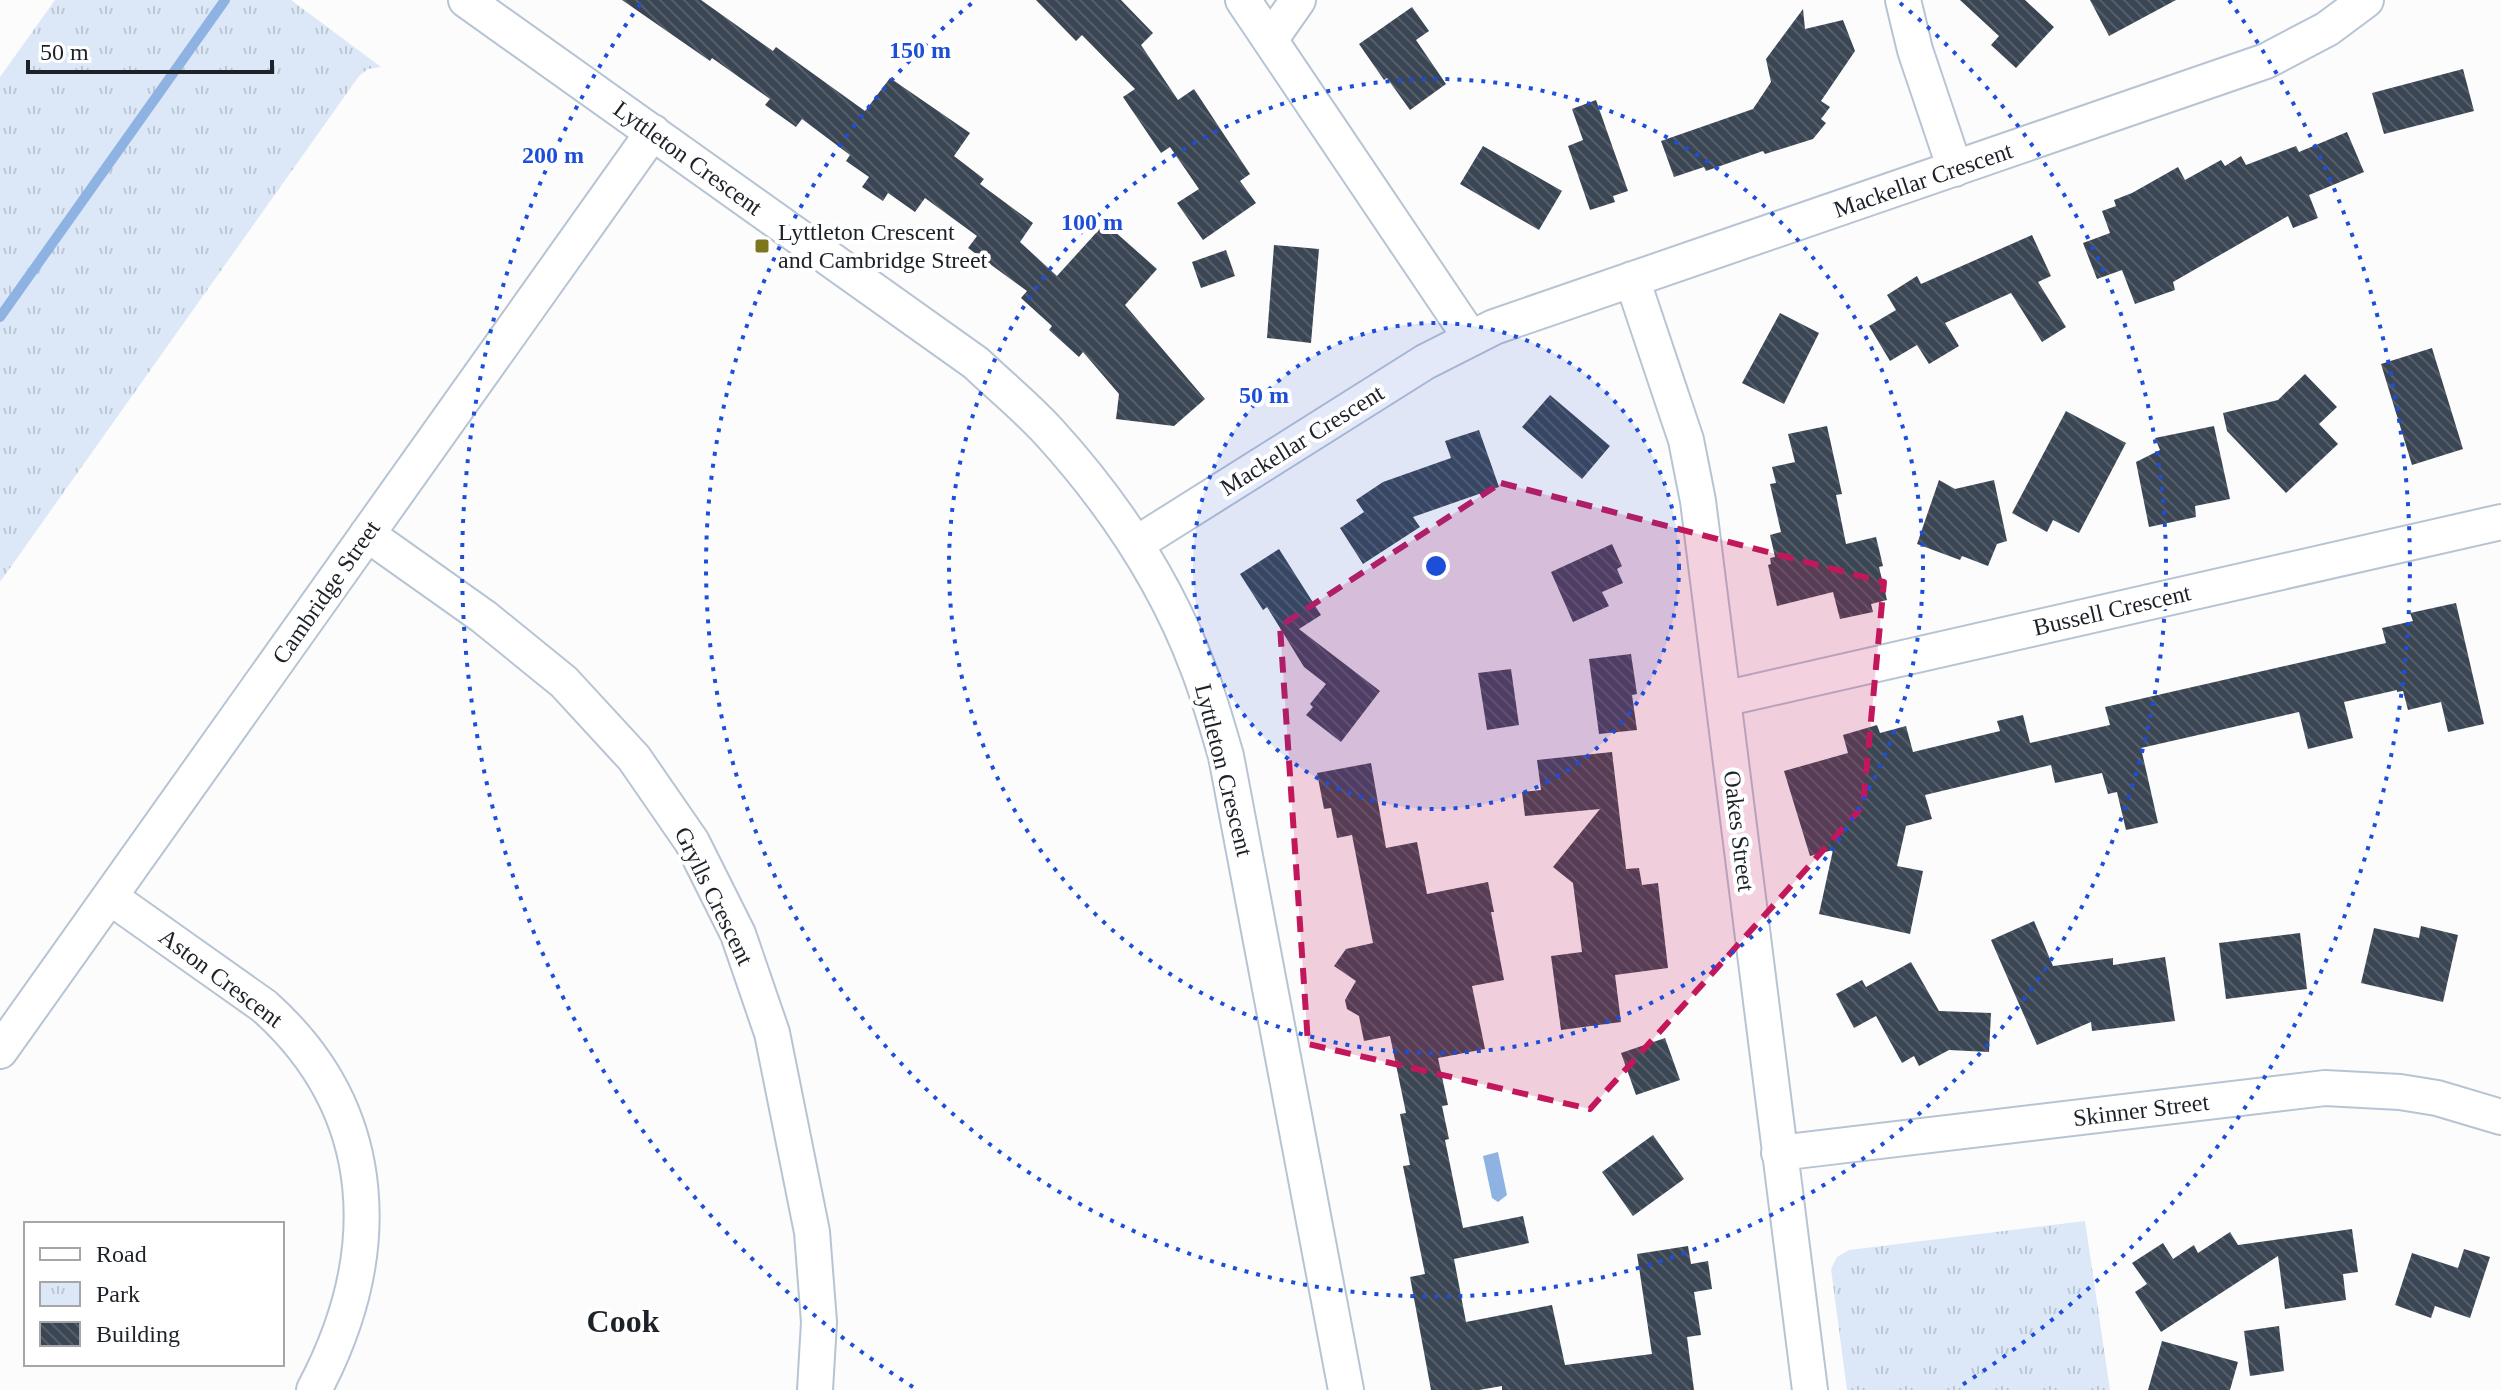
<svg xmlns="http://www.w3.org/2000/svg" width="2501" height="1390" viewBox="0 0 2501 1390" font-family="Georgia,serif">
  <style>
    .park { fill: url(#park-tufts) }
    .water { fill: #8eb3e3 }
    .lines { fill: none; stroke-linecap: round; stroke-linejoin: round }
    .stream { stroke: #8eb3e3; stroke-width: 10 }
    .building { fill: url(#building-back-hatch) }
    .minor-casing { stroke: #b7c4d4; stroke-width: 38 }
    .minor { stroke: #fff; stroke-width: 34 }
    .marked { fill: #c2185b; fill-opacity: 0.2; stroke: #c2185b; stroke-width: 6; stroke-dasharray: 16 10; stroke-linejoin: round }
    .ring { fill: none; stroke: #1d4ed8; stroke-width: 4; stroke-dasharray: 4 8 }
    .poi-dot { fill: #7e761a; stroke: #fff; stroke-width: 3 }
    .labels { text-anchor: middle; stroke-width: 8; stroke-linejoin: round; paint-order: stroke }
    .street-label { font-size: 24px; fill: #1d2128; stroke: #fff }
    .poi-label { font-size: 24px; fill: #1d2128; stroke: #fff; text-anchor: start }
    .district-label { font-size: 32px; font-weight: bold; fill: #1d2128; stroke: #fff }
    .centre { fill: #1d4ed8; stroke: #fff; stroke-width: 4 }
    .ring-label { font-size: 24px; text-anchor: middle; font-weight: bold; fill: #1d4ed8; stroke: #fff; stroke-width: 8; stroke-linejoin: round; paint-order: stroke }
  </style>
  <defs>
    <pattern id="park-tufts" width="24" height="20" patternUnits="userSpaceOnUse" patternTransform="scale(2)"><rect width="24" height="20" fill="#dce8f7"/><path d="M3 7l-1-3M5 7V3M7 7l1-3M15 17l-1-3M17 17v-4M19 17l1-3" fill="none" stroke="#bcc7d4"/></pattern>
    <pattern id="building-back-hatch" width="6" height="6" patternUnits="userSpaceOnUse" patternTransform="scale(2)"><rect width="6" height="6" fill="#3b4654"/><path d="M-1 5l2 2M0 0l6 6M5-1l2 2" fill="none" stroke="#555e69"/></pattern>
  </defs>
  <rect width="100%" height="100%" fill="#fcfcfc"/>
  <!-- park -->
  <path class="park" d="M55 0H291L381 67 368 69 359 76 0 582V77Z
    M2085 1221 2110 1390H1847L1831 1269 1837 1257 1849 1250Z"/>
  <!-- water -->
  <path class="water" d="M1498 1152 1507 1195 1498 1202 1492 1198 1483 1156Z"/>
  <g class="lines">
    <!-- stream -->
    <path class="stream" d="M0 317 225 0"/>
  </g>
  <!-- building -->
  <path class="building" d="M622 0H701L773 51 776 47 865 111 890 78 970 133 954 156 984 179 980 184 1033 223 1020 242 1057 276 1105 223 1157 269 1125 305 1205 399 1174 426 1116 419 1119 394 1083 352 1079 357 1049 330 1052 326 1021 298 1027 291 968 248 977 236 925 198 915 212 888 193 883 201 862 187 869 177 846 161 850 155 802 119 796 127 765 105 770 99 712 58 710 61Z
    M1036 0H1121L1153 33 1141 45 1178 100 1194 89 1250 174 1240 181 1256 203 1203 240 1177 203 1199 189 1170 147 1161 153 1123 97 1135 89 1082 35 1076 41Z
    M1960 0H2025L2054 27 2016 68 1991 45 1999 36Z
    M2090 0H2176L2109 36Z
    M1412 7 1429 31 1416 40 1446 84 1410 110 1387 78 1384 80 1359 44Z
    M1803 9 1805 29 1843 20 1855 51 1821 101 1830 107 1821 119 1826 123 1813 139 1765 154 1763 151 1706 171 1704 167 1674 177 1661 141 1753 109 1771 82 1766 59Z
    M2463 69 2474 111 2384 134 2372 93Z
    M1596 100 1628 191 1613 196 1615 202 1590 210 1568 146 1583 140 1572 109Z
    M2347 132 2364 172 2309 195 2318 218 2293 228 2288 216 2173 282 2175 290 2135 304 2122 270 2097 279 2083 243 2110 233 2102 211 2116 206 2114 200 2132 193 2178 167 2185 180 2221 160 2225 166 2241 156 2246 165 2296 146 2299 152Z
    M1483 146 1562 191 1539 230 1460 184Z
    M2032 235 2051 276 2038 282 2066 327 2042 342 2011 293 1945 323 1959 346 1929 364 1917 345 1890 361 1869 326 1896 310 1887 295 1917 276 1921 284Z
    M1274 245 1319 249 1311 343 1267 338Z
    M1226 250 1235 276 1201 288 1192 262Z
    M1780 313 1819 333 1784 404 1742 383Z
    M2432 348 2463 449 2412 465 2381 364Z
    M2305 374 2337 407 2319 424 2338 444 2286 493 2227 431 2223 413 2278 400Z
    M1550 395 1610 446 1582 479 1522 427Z
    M2066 411 2126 443 2079 533 2053 520 2047 532 2012 513Z
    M1827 426 1842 494 1836 495 1846 544 1876 537 1883 566 1879 567 1887 600 1871 604 1873 612 1840 619 1833 592 1777 606 1768 565 1771 564 1770 558 1775 557 1770 535 1781 532 1770 484 1776 483 1772 467 1795 462 1788 434Z
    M2214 426 2230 499 2195 506 2196 517 2149 527 2136 462 2160 450 2155 438Z
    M1479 430 1499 487 1413 517 1420 527 1363 564 1340 528 1364 512 1356 500 1383 482 1451 458 1445 441Z
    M1939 480 1955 489 1994 480 2007 541 1997 544 1988 566 1962 556 1960 560 1917 544Z
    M1612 544 1622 566 1617 569 1623 583 1602 592 1609 606 1573 622 1551 572Z
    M1279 549 1321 615 1299 629 1380 691 1341 742 1306 715 1313 707 1310 704 1326 684 1304 667 1267 607 1263 610 1240 574Z
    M2456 603 2484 724 2448 732 2441 702 2408 710 2403 691 2397 692V690L2344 702 2353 738 2308 749 2299 712 2141 748 2158 823 2126 830 2117 792 2108 794 2102 773 2055 783 2051 765 1925 795 1932 819 1906 826 1897 866 1923 871 1910 934 1819 914 1833 850 1810 856 1784 771 1848 753 1843 735 1877 725 1880 733 1906 726 1913 752 2000 731 1997 721 2023 715 2030 743 2110 725 2105 707 2386 643 2382 628 2413 621 2410 613Z
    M1631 654 1637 694 1632 695 1637 730 1599 734 1589 659Z
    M1511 669 1519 725 1487 730 1478 673Z
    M1612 752 1626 869 1639 868 1642 885 1658 883 1668 968 1615 975 1621 1022 1561 1030 1551 956 1582 952 1573 883 1553 867 1600 809 1525 816 1522 792 1541 790 1537 760Z
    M1371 763 1386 848 1417 842 1427 894 1488 882 1494 912H1491L1504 980 1472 986 1485 1049 1438 1058 1448 1105 1442 1106 1449 1139 1445 1140 1463 1228 1523 1216 1529 1243 1454 1259 1466 1322 1552 1305 1565 1365 1652 1354 1637 1254 1688 1246 1691 1264 1708 1261 1712 1289 1694 1292 1701 1335 1687 1337 1694 1390H1502V1386L1479 1390H1431L1410 1277 1425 1274 1403 1166 1410 1165 1400 1114 1406 1113 1390 1036 1364 1041 1359 1016 1347 1009 1345 1000 1356 981 1334 966 1346 949 1373 943 1352 835 1337 838 1331 808 1324 809 1317 773Z
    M2034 921 2053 966 2113 958V965L2165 957 2175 1021 2092 1031 2091 1022 2037 1045 1991 940Z
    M2421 926 2458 935 2443 1002 2361 983 2374 928 2419 938Z
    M2300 933 2307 989 2226 999 2219 943Z
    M1911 962 1939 1011 1991 1013 1989 1052 1949 1050 1919 1066 1914 1056 1902 1063 1876 1016 1854 1028 1836 994 1862 980 1866 987Z
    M1665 1038 1680 1080 1636 1095 1621 1053Z
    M1653 1135 1684 1179 1633 1216 1602 1172Z
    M2352 1229 2358 1272 2343 1274 2346 1300 2285 1309 2278 1256 2161 1332 2135 1292 2147 1284 2132 1263 2163 1243 2173 1259 2194 1245 2198 1253 2230 1232 2238 1245Z
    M2464 1249 2490 1257 2470 1318 2435 1306 2431 1318 2395 1305 2412 1253 2458 1268Z
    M2279 1326 2284 1371 2250 1376 2244 1331Z
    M2162 1341 2238 1362 2230 1390H2148Z"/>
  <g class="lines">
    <!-- minor casing -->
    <g class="minor-casing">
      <path id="minor" d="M466 0 976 363C1000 386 1026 407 1048 431 1111 500 1165 580 1198 668 1209 696 1217 726 1226 756L1346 1390
        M1243 0 1470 337
        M1903 0 1915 50 1955 169
        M1270 40 1298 0
        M1632 279 1686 440 1698 501 1810 1390
        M367 534 484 617 564 682 634 758 692 842 738 934 772 1033 812 1232 819 1322 815 1390
        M1136 544 1425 362 1494 327 2266 61 2327 29 2366 0
        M1723 699 2501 522
        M110 897 264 1006C383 1112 385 1256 314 1390
        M0 1051 653 132
        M1779 1153 2325 1088 2400 1092 2437 1098 2501 1117"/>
    </g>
    <!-- minor -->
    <use href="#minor" class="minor"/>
  </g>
  <!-- marked area -->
  <path class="marked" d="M1501 483 1884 582 1863 806 1590 1109 1308 1044 1280 626Z"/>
  <!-- distance rings -->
  <circle cx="1436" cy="566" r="243" fill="#1d4ed8" fill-opacity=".12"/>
  <g class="ring">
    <circle cx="1436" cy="566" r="243"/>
    <circle cx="1436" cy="566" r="487"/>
    <path d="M1900 3A730 730 0 1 1 972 3"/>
    <path d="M913 1387A974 974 0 0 1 643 0M2229 0A974 974 0 0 1 1959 1387"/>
  </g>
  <!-- markers -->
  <rect class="poi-dot" x="754" y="238" width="16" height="16" rx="4"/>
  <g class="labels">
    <!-- street labels -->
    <g class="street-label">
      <text transform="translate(688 158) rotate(36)" y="8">Lyttleton Crescent</text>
      <text transform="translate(1923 180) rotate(-19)" y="8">Mackellar Crescent</text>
      <text transform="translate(1302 440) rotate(-32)" y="8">Mackellar Crescent</text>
      <text transform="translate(326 592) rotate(-55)" y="8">Cambridge Street</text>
      <text transform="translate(2112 610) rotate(-13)" y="8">Bussell Crescent</text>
      <text transform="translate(1224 770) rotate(76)" y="8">Lyttleton Crescent</text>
      <text transform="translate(1739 831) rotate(83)" y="8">Oakes Street</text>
      <text transform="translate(714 896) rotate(64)" y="8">Grylls Crescent</text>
      <text transform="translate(221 978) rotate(37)" y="8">Aston Crescent</text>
      <text transform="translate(2141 1110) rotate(-7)" y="8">Skinner Street</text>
    </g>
    <!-- poi labels -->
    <g class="poi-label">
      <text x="778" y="240">Lyttleton Crescent<tspan x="778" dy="28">and Cambridge Street</tspan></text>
    </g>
    <!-- district labels -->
    <g class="district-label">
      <text x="623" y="1332">Cook</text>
    </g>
  </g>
  <circle cx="1436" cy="566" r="12" class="centre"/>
  <g class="ring-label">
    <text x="920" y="58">150 m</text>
    <text x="553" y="163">200 m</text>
    <text x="1092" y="230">100 m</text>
    <text x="1264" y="403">50 m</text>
  </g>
  <!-- legend -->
  <rect x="24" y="1222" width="260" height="144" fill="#ffffff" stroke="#a5a6a9" stroke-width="2"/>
  <rect x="40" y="1248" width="40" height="12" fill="#ffffff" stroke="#a5a6a9" stroke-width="2"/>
  <text x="96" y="1262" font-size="24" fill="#1d2128">Road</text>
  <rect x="40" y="1282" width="40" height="24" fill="url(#park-tufts)" stroke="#a5a6a9" stroke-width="2"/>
  <text x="96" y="1302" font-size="24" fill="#1d2128">Park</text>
  <rect x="40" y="1322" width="40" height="24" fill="url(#building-back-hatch)" stroke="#a5a6a9" stroke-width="2"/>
  <text x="96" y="1342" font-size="24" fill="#1d2128">Building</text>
  <!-- scale -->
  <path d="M28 60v12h244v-12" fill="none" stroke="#1d2128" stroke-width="4"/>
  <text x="40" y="60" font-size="24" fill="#1d2128" stroke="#ffffff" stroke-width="6" paint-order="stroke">50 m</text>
</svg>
